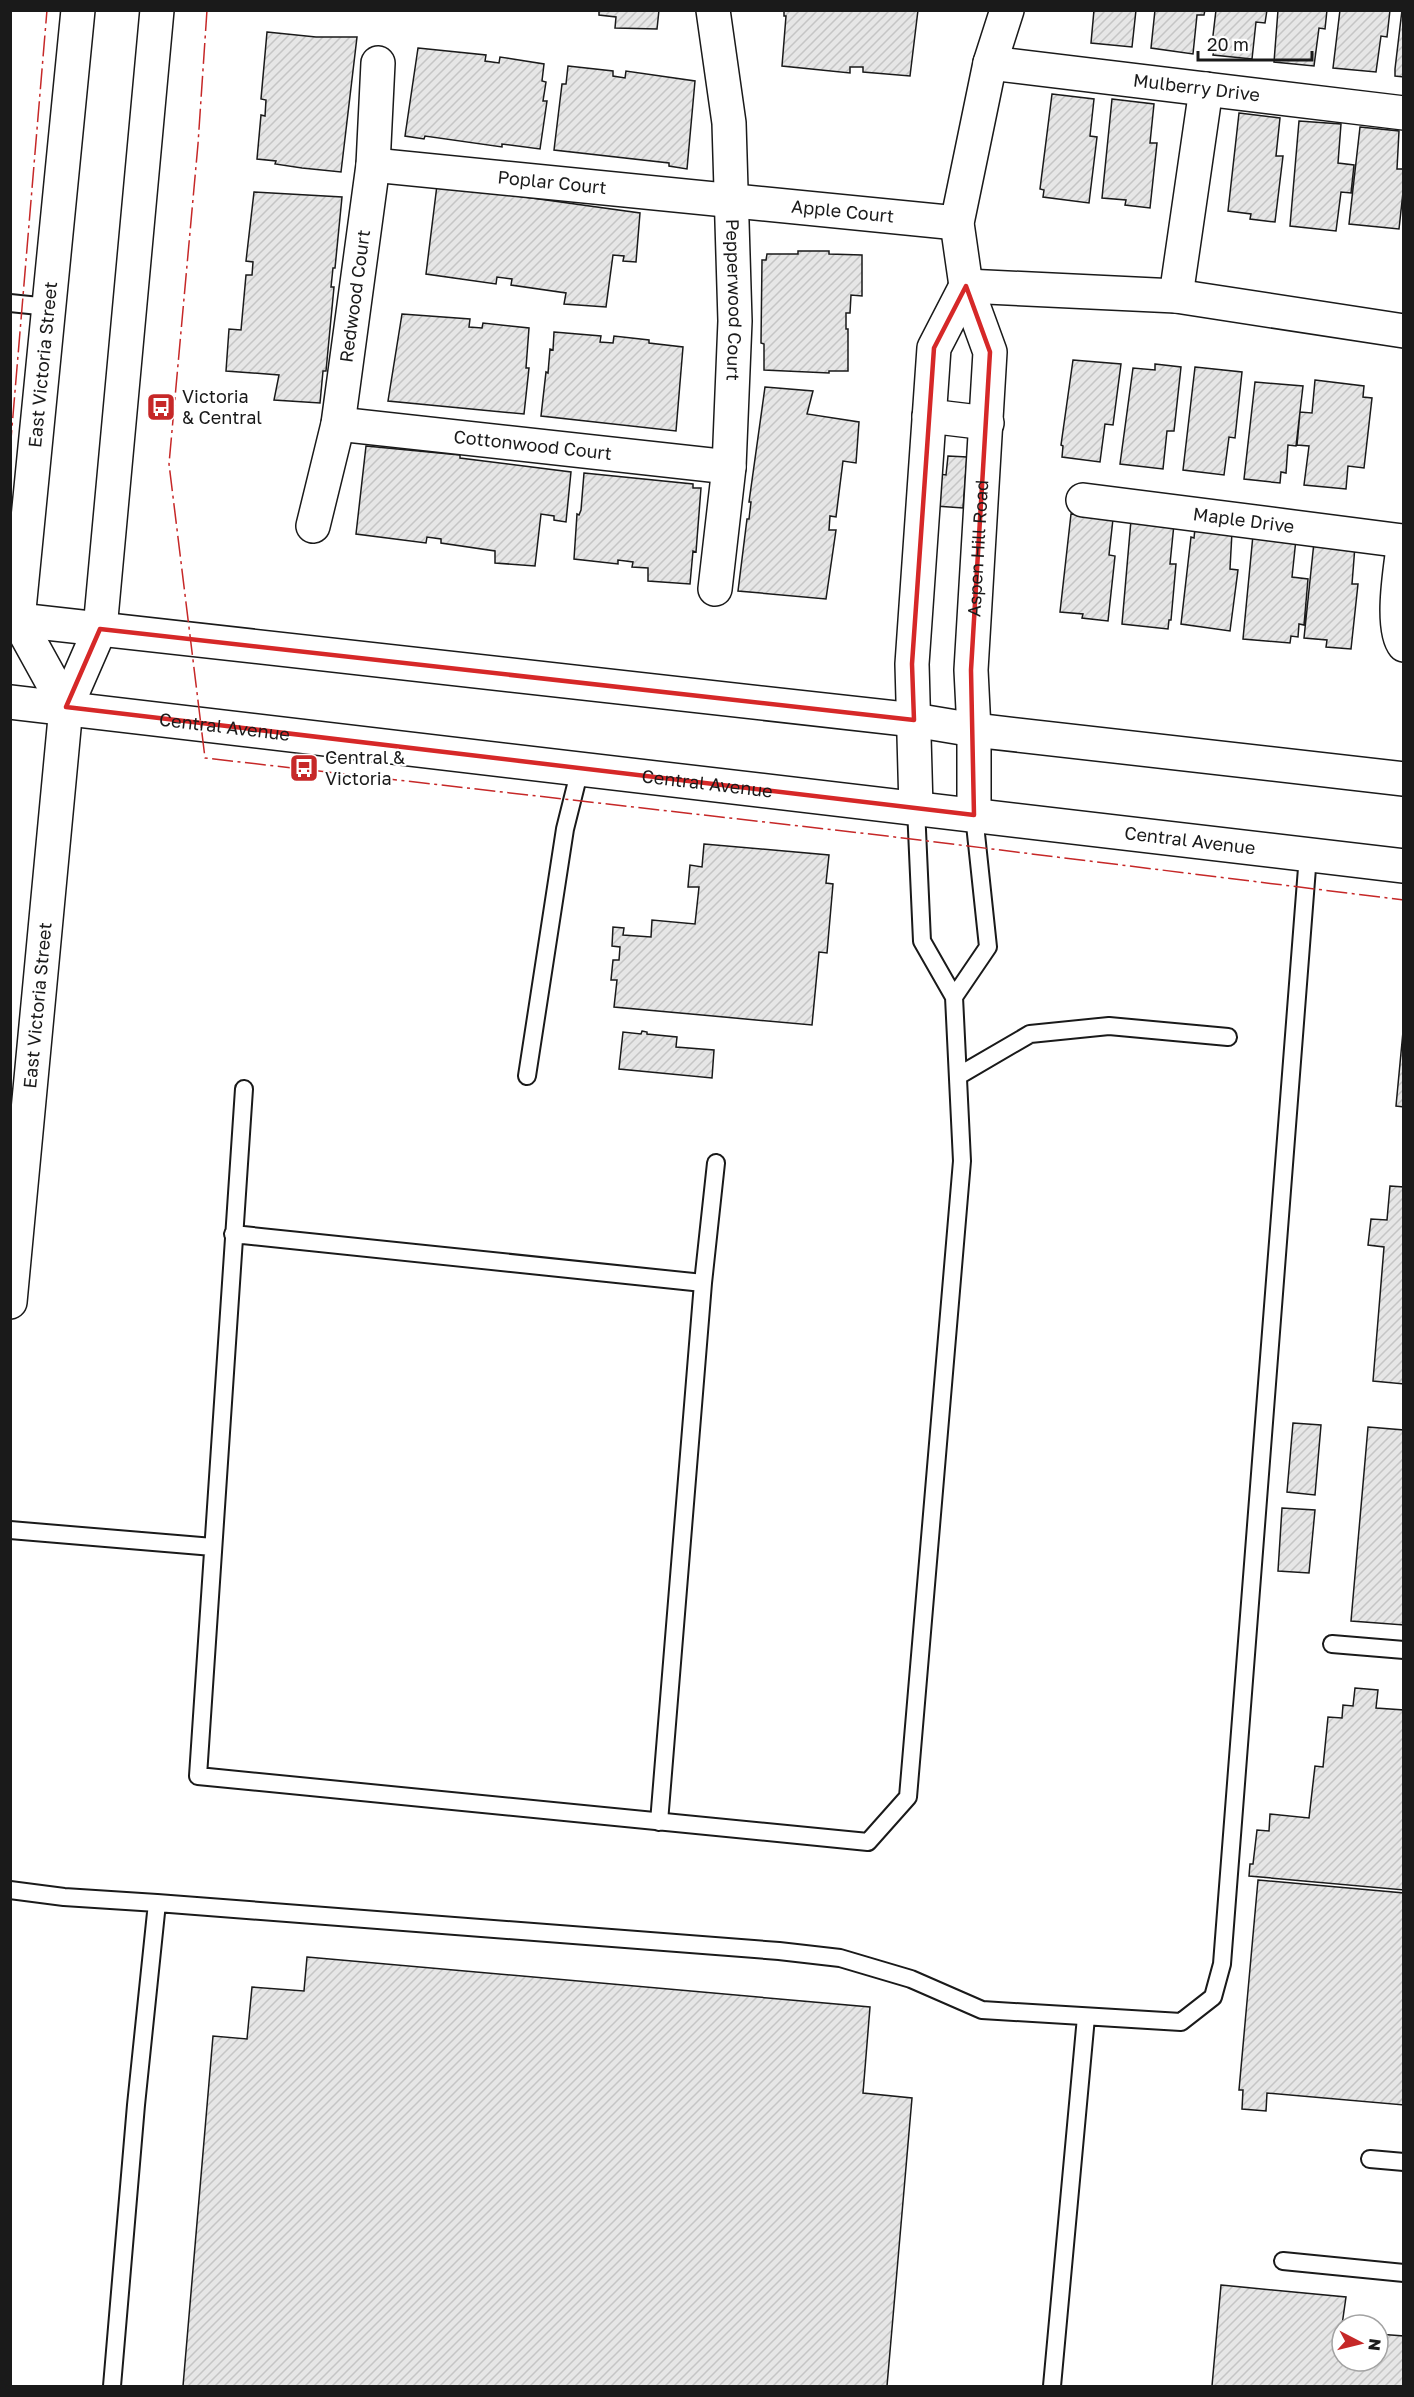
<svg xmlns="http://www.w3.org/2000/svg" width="1414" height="2397" viewBox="0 0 1414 2397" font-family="'Golos Text',sans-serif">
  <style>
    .building { fill: url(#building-hatch); stroke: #1a1a1a; stroke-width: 1.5 }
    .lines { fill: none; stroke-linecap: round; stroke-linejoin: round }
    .service-casing { stroke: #1a1a1a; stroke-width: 20 }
    .minor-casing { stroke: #1a1a1a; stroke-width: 36 }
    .secondary-casing { stroke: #1a1a1a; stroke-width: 36 }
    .primary-casing { stroke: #1a1a1a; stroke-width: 36 }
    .service { stroke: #fff; stroke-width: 16 }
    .minor { stroke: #fff; stroke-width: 33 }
    .secondary { stroke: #fff; stroke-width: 33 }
    .primary { stroke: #fff; stroke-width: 33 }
    .power { stroke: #c62828; stroke-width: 1.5; stroke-dasharray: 21 4.5 3 4.5; stroke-linecap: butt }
    .marked { fill: none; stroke: #d62828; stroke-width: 4.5; stroke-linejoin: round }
    .labels { text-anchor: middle; stroke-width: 4.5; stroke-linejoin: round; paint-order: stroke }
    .street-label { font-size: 18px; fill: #1a1a1a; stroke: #fff }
    .poi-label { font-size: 18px; fill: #1a1a1a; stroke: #fff; text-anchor: start }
  </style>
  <defs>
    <pattern id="building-hatch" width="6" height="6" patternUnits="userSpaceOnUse" patternTransform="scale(1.5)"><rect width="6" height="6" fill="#e6e6e6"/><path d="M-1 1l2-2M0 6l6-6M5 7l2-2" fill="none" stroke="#c5c5c5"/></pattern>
  </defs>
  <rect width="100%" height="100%" fill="#fff"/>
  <!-- building -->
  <path class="building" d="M599 10H659L657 29 615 28 616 17 599 15Z
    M784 10H918L910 76 863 72V67H850V73L782 66 786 16H784Z
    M1094 10H1136L1132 47 1091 43Z
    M1155 10H1205L1204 15H1197L1193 54 1151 48Z
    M1216 10H1267L1265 23 1256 22 1252 59 1213 55 1215 44H1212Z
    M1278 10H1327L1325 29 1319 28 1314 66 1274 62Z
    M1340 10H1390L1387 37 1381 36 1376 72 1333 68Z
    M1402 10H1404V77L1395 76V69Z
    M267 32 316 37H357L341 172 302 168 275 164 276 161 257 159 261 115 265 116 266 100 261 99Z
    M418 48 486 55 485 61 499 63 500 57 544 64 542 81 546 82 543 101H547L540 149 502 144V147L425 136 424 139 405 136Z
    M568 66 613 71V76L625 78 626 71 695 81 687 169 669 166V163L554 150 562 84H566Z
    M1052 94 1094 99 1090 136 1097 137 1089 203 1043 197 1044 190 1040 189Z
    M1112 99 1154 104 1150 143H1157L1150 208 1125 205 1126 200 1102 198Z
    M1239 113 1280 118 1276 156H1283L1275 222 1250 219 1251 214 1228 211Z
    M1299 121 1341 124 1338 163 1354 165 1351 193 1341 192 1336 231 1290 226Z
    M1360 127 1399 131 1397 169H1404V183L1399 229 1349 224Z
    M437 185 640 213 636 262 623 261 624 256 613 255 606 307 564 304 566 293 511 285 512 279 497 277 496 284 426 274Z
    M254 192 342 197 335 268H333L331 287H334L326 371H323L320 403 274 400 279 375 226 371 229 329 241 330 246 275H252L253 262 246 261Z
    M798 251H829V254L862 255V296L851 295 850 313H846V329H848V371H829V373L764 370V344L761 343 762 260H766L767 254H798Z
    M402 314 470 319 469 327 482 328 483 323 529 328 526 368H529L524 414 388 401Z
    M554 332 601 336 600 342 613 343 614 336 649 340V343L683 347 676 431 541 416 546 372 548 373 550 349 553 350Z
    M1073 360 1121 364 1113 425 1105 424 1100 462 1062 457 1063 446 1061 445Z
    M1155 364 1181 367 1174 431H1167L1163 469 1120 464 1133 368 1155 370Z
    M1195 367 1242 372 1235 438 1229 437 1224 475 1183 470Z
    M1315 380 1364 386 1363 397 1372 398 1364 468 1348 466 1346 489 1304 485 1309 446 1297 445 1300 412 1312 413Z
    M1255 382 1303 386 1296 446 1288 445 1286 473 1281 472 1280 483 1244 479Z
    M765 387 813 391 807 414 859 422 856 463 843 461 836 517 830 516 829 530H836L826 599 738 591 747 519H749L751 502H749Z
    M366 446 460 455V458L571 472 566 522 554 520V516L541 514 535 566 495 563V551L441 543V539L427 537 426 543 356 534Z
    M948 456 967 457 963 508 936 506 939 474 946 475Z
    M584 473 693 484V488H701L696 552 693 551 690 584 648 581V568L632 567 633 562 618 560V564L574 559 577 514 579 515 581 510Z
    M1071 514 1113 519 1109 555 1115 556 1108 621 1082 618 1083 614 1060 612Z
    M1131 520 1174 524 1170 564H1176L1171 620H1169L1168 629 1122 624Z
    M1195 528 1232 532 1230 569 1238 570 1230 631 1181 624 1191 537 1194 538Z
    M1253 535 1296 539 1292 577 1308 579 1304 625 1299 624 1298 637 1291 636 1290 643 1243 639Z
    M1314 542 1355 546 1352 584H1358L1351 649 1326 647 1327 640 1304 638Z
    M704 844 829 855 826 883 833 884 827 953 819 952 812 1025 614 1007 617 980H611L613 960H619L620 947 612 946 613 927 624 928 623 935 651 937 652 920 695 924 699 887H688L690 865 702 867Z
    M1404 1021V1107L1396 1106Z
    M642 1031 647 1032V1034L677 1037 676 1047 714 1050 712 1078 619 1069 623 1032 641 1034Z
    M1390 1186 1404 1187V1384L1373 1381 1384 1247 1368 1245 1371 1219 1387 1220Z
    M1293 1423 1321 1425 1315 1495 1287 1492Z
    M1368 1427 1404 1430V1625L1351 1621Z
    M1282 1508 1315 1510 1309 1573 1278 1571Z
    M1355 1688 1378 1690 1376 1708 1404 1710V1890L1249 1876 1250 1864H1253L1257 1830 1269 1831 1270 1814 1309 1818 1315 1766 1323 1767 1328 1717 1342 1718 1343 1705 1353 1706Z
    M1258 1880 1404 1893V2105L1267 2093 1266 2111 1242 2109 1243 2090H1239Z
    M307 1957 870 2007 863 2093 912 2098 887 2386H183L213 2036 247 2039 252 1987 304 1991Z
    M1221 2285 1346 2297 1342 2325V2361H1378V2334L1404 2336V2386H1212Z"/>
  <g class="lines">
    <!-- service casing -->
    <g class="service-casing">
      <path id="service" d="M10 303 49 307
        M916 808 922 941 954 997 988 947 974 815
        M527 1076 565 829 580 769
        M958 1076 1030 1034 1109 1026 1228 1037
        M244 1089 198 1776 868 1842 908 1797 962 1161 954 997
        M233 1234 703 1283
        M10 1530 213 1547
        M1332 1644 1404 1650
        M659 1822 703 1283 716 1163
        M10 1890 64 1897 157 1903 136 2105 112 2386
        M157 1903 779 1951 840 1958 911 1979 982 2010 1181 2022 1213 1997 1222 1964 1308 855
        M1370 2159 1404 2162
        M1283 2261 1404 2273
        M1052 2386 1086 2017"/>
    </g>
    <!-- minor casing -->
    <g class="minor-casing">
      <g id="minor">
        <path id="s1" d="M713 10 729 123 735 321 729 467 715 589"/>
        <path id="s2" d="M990 63 1404 113"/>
        <path id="s3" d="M373 165 957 223"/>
        <path d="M966 286 1176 296 1404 331"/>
        <path d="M1176 296 1206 89"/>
        <path d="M929 416 987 423"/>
        <path id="s4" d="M338 424 729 467"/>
        <path id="s5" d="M1083 500 1403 541"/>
        <path id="s6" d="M313 526 338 424 373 165 378 63"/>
        <path d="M1404 541C1401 564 1390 628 1404 645"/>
        <path d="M916 808 912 664 934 348 966 286"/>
        <path id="s7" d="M974 815V730L971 670 990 352 966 286 957 223 990 63 1007 10"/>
      </g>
    </g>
    <!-- secondary casing -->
    <g class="secondary-casing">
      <g id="secondary">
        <path id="s8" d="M66 707 18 620 78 10"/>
        <path id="s9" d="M10 1302 66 707 100 629 157 10"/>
      </g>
    </g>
    <!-- primary casing -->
    <g class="primary-casing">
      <g id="primary">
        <path d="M10 619 914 720 974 730 1404 779"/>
        <path id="s10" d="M10 702 1404 866"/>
      </g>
    </g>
    <!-- service -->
    <use href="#service" class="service"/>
    <!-- minor -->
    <use href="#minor" class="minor"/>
    <!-- secondary -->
    <use href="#secondary" class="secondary"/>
    <!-- primary -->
    <use href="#primary" class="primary"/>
    <!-- power -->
    <path class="power" d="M207 10 198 144 169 464 205 758 887 836 1404 900
      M10 451 47 10"/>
  </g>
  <!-- marked area -->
  <path class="marked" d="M966 286 990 352 971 670 974 815 66 707 100 629 914 720 912 664 934 348Z"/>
  <!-- icons -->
  <defs>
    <g id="bus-square" transform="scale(1.5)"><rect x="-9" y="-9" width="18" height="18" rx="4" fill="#c62828" stroke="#fff"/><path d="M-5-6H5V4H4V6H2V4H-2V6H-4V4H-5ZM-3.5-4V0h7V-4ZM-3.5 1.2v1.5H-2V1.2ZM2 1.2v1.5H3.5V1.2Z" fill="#fff"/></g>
  </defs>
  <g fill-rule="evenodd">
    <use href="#bus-square" x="161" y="407"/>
    <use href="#bus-square" x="304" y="768"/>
  </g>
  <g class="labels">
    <!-- street labels -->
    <g class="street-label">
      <text dy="6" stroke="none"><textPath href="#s2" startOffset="208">Mulberry Drive</textPath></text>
      <text dy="6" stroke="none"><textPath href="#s3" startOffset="180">Poplar Court</textPath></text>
      <text dy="6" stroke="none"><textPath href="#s3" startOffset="472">Apple Court</textPath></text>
      <text dy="6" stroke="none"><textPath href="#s6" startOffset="234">Redwood Court</textPath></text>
      <text dy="6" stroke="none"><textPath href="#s1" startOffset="291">Pepperwood Court</textPath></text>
      <text dy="6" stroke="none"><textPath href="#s8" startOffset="356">East Victoria Street</textPath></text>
      <text dy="6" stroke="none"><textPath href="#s4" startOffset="196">Cottonwood Court</textPath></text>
      <text dy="6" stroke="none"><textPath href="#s5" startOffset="162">Maple Drive</textPath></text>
      <text dy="6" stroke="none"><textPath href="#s7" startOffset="267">Aspen Hill Road</textPath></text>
      <text dy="6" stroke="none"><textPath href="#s10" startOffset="216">Central Avenue</textPath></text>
      <text dy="6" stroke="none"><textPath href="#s10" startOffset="702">Central Avenue</textPath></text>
      <text dy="6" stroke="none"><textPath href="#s10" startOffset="1188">Central Avenue</textPath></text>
      <text dy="6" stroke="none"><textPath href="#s9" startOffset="298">East Victoria Street</textPath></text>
    </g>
    <!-- poi labels -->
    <g class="poi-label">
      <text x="182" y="403">Victoria<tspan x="182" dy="21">&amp; Central</tspan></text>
      <text x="325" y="764">Central &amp;<tspan x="325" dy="21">Victoria</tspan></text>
    </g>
  </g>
  <!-- border -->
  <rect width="1414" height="2397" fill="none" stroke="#1a1a1a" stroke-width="24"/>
  <!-- north arrow -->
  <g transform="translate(1360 2343) rotate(97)"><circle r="28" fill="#ffffff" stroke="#a3a3a3" stroke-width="1.5"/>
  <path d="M0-4.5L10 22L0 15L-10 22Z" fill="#c62828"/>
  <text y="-9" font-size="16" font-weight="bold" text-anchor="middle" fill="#1a1a1a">N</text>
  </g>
  <!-- scale -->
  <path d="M1198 51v9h114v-9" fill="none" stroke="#1a1a1a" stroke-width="3"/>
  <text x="1207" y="51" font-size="18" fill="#1a1a1a" stroke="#ffffff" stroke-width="4.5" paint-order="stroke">20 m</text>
</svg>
